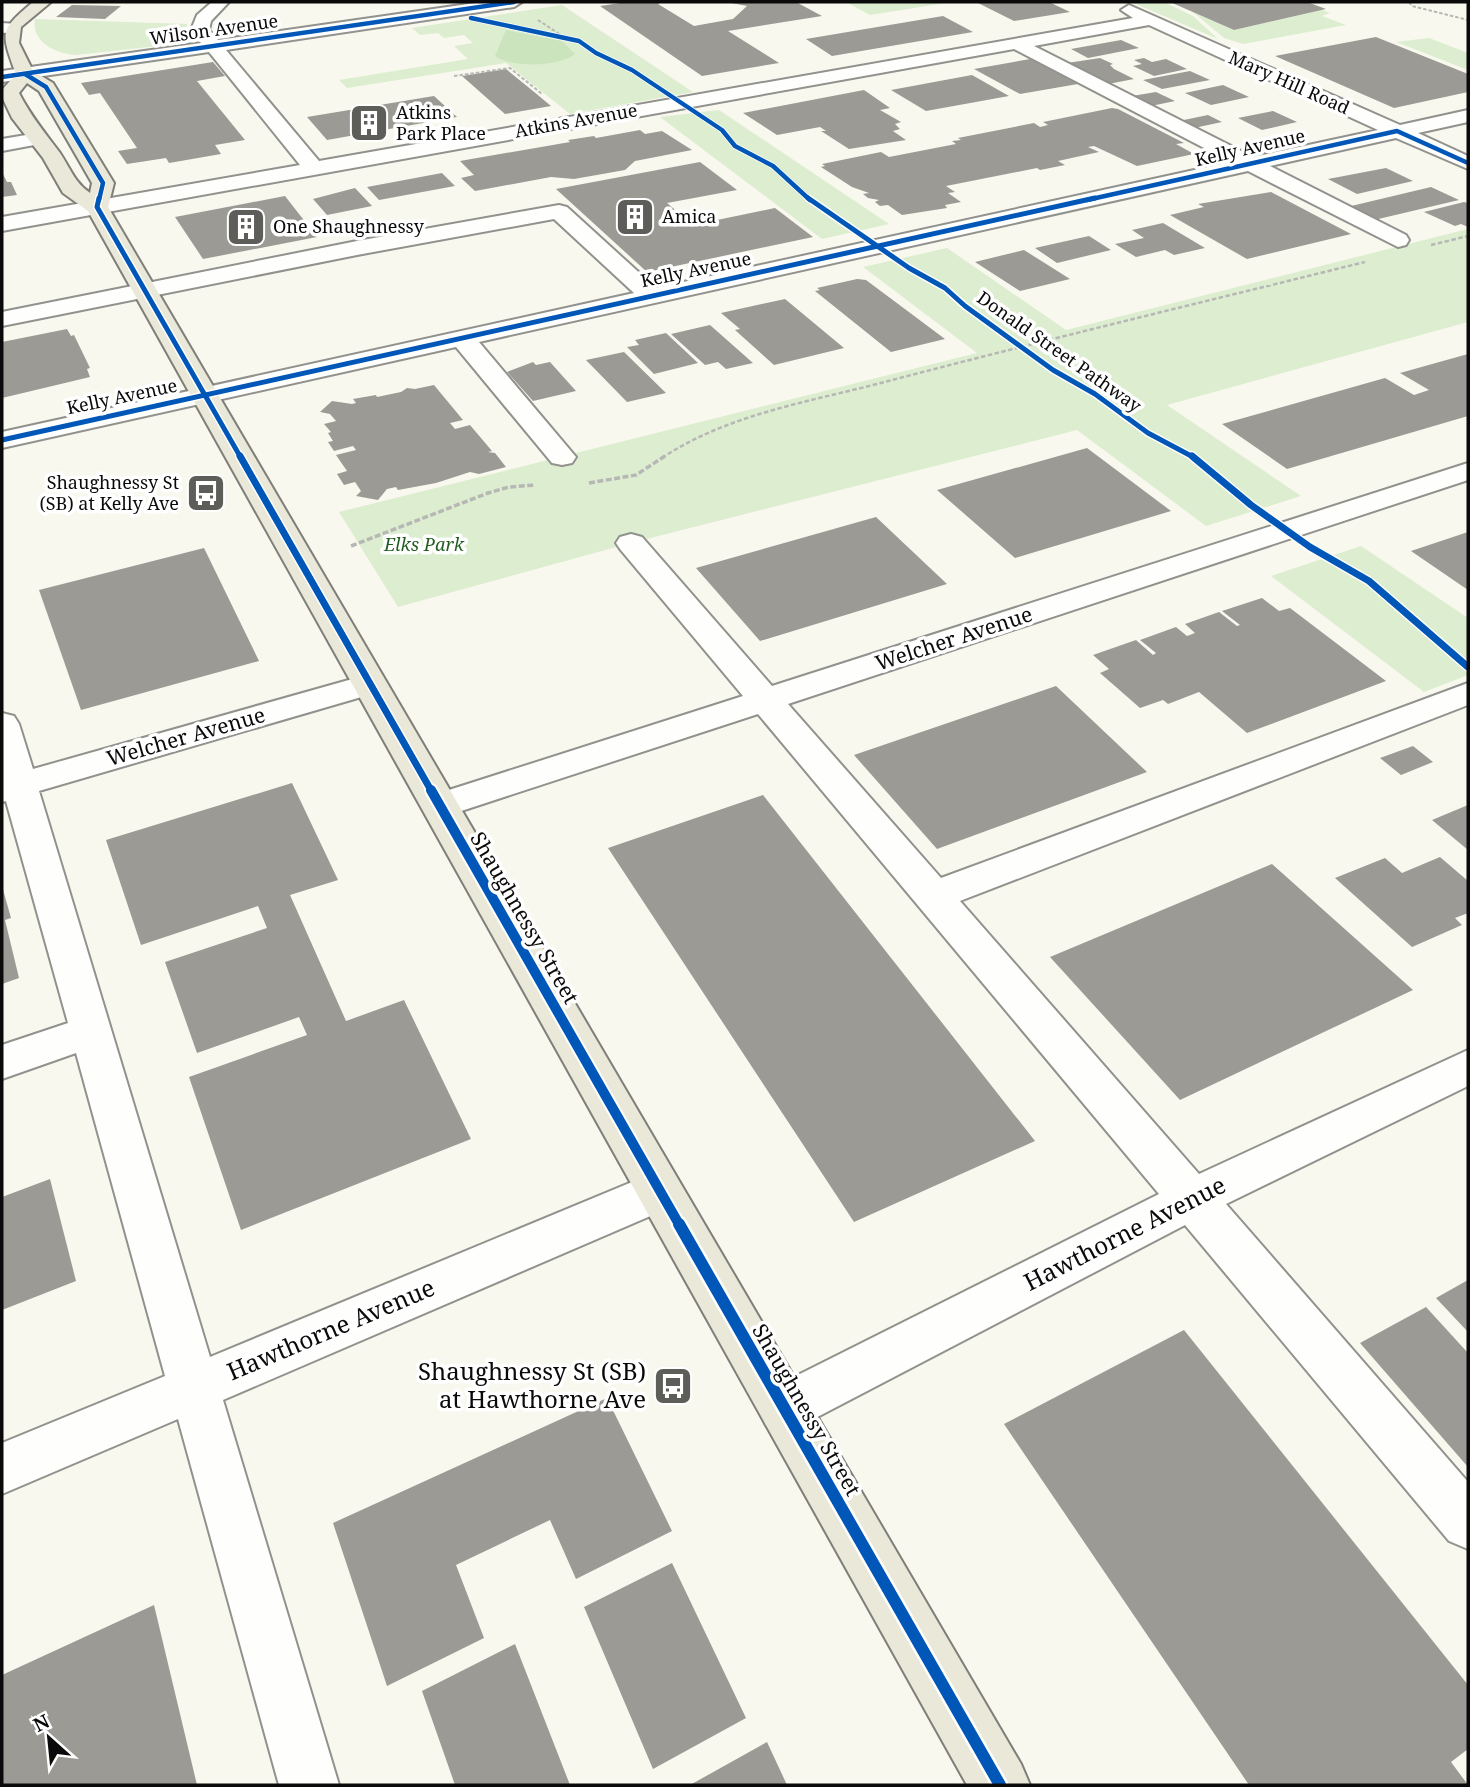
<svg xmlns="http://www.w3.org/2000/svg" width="1470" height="1787" viewBox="0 0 1470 1787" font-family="'Noto Serif',serif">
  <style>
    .green { fill: #ddedcf }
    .forest { fill: #cce4be }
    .building { fill: #9b9a94 }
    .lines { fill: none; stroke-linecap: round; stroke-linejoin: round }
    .minor-casing { stroke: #91918d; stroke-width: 4 }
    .major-casing { stroke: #7e7e7a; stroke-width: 4 }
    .path-far2 { stroke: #b7b7b5; stroke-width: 2; stroke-dasharray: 3.5 2; stroke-linecap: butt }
    .path-far1 { stroke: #b7b7b5; stroke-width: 2.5; stroke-dasharray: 4.5 2.5; stroke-linecap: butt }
    .path { stroke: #b7b7b5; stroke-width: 3.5; stroke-dasharray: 6 2.5; stroke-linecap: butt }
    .minor { fill: #fefefc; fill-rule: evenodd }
    .major { fill: #eae8d8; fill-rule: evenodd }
    .cycleway-far4-casing { stroke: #fff; stroke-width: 6 }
    .cycleway-far3-casing { stroke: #fff; stroke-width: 8 }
    .cycleway-far2-casing { stroke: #fff; stroke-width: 10 }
    .cycleway-far1-casing { stroke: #fff; stroke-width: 14 }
    .cycleway-casing { stroke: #fff; stroke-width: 17 }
    .cycleway-far4 { stroke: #0057b8; stroke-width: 4.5 }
    .cycleway-far3 { stroke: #0057b8; stroke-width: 5 }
    .cycleway-far2 { stroke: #0057b8; stroke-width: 7 }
    .cycleway-far1 { stroke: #0057b8; stroke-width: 10 }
    .cycleway { stroke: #0057b8; stroke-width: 12 }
    .labels { text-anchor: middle; stroke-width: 7; stroke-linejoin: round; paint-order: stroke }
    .far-street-label { font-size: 18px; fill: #0a0a0a; stroke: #fff }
    .far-poi-label { font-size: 18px; fill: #0a0a0a; stroke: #fff; text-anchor: start }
    .far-park-label { font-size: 18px; font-style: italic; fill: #235c21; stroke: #fff }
    .street-label { font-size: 21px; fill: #0a0a0a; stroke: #fff }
    .near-street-label { font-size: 24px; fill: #0a0a0a; stroke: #fff }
    .near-poi-label { font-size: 24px; fill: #0a0a0a; stroke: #fff; text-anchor: end }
  </style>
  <rect width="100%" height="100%" fill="#f8f8ee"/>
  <!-- green -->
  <path class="green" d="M846 2H952L870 15Z
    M1131 2H1164L1193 16 1218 39Z
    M562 5 693 92 570 114 506 63 347 88 339 80 468 59 454 46 473 43 464 35 444 38 438 33 420 35 412 28Z
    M1322 10 1330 13 1322 16 1346 25 1243 44 1224 38 1193 12 1234 30Z
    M35 19 187 24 185 37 158 46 76 55C57 54 31 43 35 19Z
    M1429 38 1468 53V70L1396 42Z
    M719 110 889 224 822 239 660 117Z
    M1468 229V322L1167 405 1301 496 1206 526 1077 430 631 543 398 607 339 512 977 353 863 267 947 248 1066 330Z
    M1361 546 1468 618V675L1424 692 1271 576Z"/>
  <!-- forest -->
  <path class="forest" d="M506 30 562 41 575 54C560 67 511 68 495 56Z"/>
  <!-- building -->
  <path class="building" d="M627 2H662L658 4 694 26 733 19 747 6 726 2H796L822 16 728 31 779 63 702 76 600 6Z
    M976 2H1049L1070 12 1014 21Z
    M1170 2H1307L1326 9 1234 30Z
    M72 5 121 6 105 19 56 17Z
    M943 16 973 32 832 56 806 39Z
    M1376 37 1468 74V92L1394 108 1275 56Z
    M1121 40 1139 48 1088 58 1071 49Z
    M1100 58 1113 64 1110 65 1114 69 1134 79 1108 84 1067 63Z
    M1144 58 1152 62 1166 59 1187 69 1154 76 1133 66 1142 64 1134 60Z
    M1030 59 1078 84 1020 94 974 69Z
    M213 62 225 76 197 81 245 140 215 145 221 154 169 163 166 158 127 164 118 151 137 148 100 93 89 95 81 83Z
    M506 69 533 91 551 106 505 114 462 76Z
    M1190 71 1210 80 1162 89 1143 80Z
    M972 75 1009 96 926 111 891 90Z
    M1223 85 1249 97 1211 105 1185 93Z
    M864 90 890 108 880 110 901 122 895 124 900 129 893 131 906 140 849 149 821 131H826L820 127 777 135 743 113Z
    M1156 92 1175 101 1151 106 1132 96Z
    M434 96 457 117 327 140 307 117Z
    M1112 108 1118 109 1184 143 1176 144 1194 154 1137 166 1094 146 1088 147 1099 152 1058 161 1065 165 1040 170 1037 168 946 186 955 192 948 193 961 202 945 205 947 208 902 215 888 205 880 206 875 202 879 200 868 198 863 194 869 193 852 187 821 167 825 166 822 164 881 152 889 157 956 144 952 141 961 140 958 138 1034 123 1040 127 1048 125 1043 122Z
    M1273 111 1297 122 1262 130 1238 118Z
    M1208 115 1222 122 1194 128 1179 121Z
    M640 130 645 134 662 131 692 150 635 161 625 170 574 179 551 177 475 191 461 178 474 175 460 161 570 142 568 140 594 136 596 138Z
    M700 162 737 190 667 203 693 225 775 208 813 237 647 272 556 189Z
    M1386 168 1413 181 1357 194 1328 179Z
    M2 172 7 182H11L17 195 2 197Z
    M442 173 455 186 379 200 367 187Z
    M1431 187 1459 200 1374 220 1347 207Z
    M355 188 372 206 327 215 313 199Z
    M1271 192 1351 234 1247 259 1170 215 1204 207 1198 204Z
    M285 196 317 237 203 259 175 217Z
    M1464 202 1468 203V227L1461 224 1455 226 1424 212Z
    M1163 223 1205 248 1174 255 1165 250 1136 257 1115 244 1144 238 1132 230Z
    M1089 236 1111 250 1057 263 1035 248Z
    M1024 250 1070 279 1020 291 975 262Z
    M857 279 866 280 945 339 891 352 815 291 820 290 817 288Z
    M785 299 844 348 774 365 735 330 740 329 721 313Z
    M710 325 753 363 726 369 718 362 705 365 671 334Z
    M67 329 71 336 74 335 90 368 87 369 90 377 2 398V342Z
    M666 333 698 363 654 374 627 347 639 345 635 340Z
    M624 352 666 393 627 402 586 360Z
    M1468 354V416L1287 469 1222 424 1385 378 1414 395 1429 390 1400 373Z
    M533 362 536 365 550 362 576 391 533 401 507 372Z
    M434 385 463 420 450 423 455 429 470 425 492 451 488 452 495 453 506 467 479 474 470 472 436 483 398 490 396 487 387 489 378 500 356 496 361 491 355 482 344 485 337 474 347 471 336 455 356 450 353 446 334 451 328 442 333 441 328 433 331 432 324 424 336 421 330 414 320 412 332 401 352 404 356 403 353 399 376 395 377 397 401 392 407 388 415 389Z
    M1087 448 1171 511 1015 558 937 490Z
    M876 517 947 584 760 641 696 568Z
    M1468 532V590L1411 551Z
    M204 548 259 661 81 710 39 590Z
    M1262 598 1279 611 1290 608 1386 681 1247 733 1199 692 1168 704 1163 700 1140 708 1100 673 1109 669 1093 655 1136 640 1153 655 1156 653 1140 640 1176 627 1187 636 1195 633 1185 624 1219 612 1237 626 1240 625 1222 611Z
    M1056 686 1147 772 937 849 854 755Z
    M1413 746 1433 762 1401 775 1380 758Z
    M292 783 338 880 290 895 346 1021 404 1000 471 1139 241 1230 189 1077 307 1035 299 1017 197 1053 165 962 267 928 258 906 141 945 106 840Z
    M763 795 1035 1141 854 1222 608 848Z
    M1468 805V850L1432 820Z
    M1440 857 1468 881V913L1455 918 1462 925 1412 947 1335 878 1385 858 1402 873Z
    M1272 864 1413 990 1180 1100 1050 957Z
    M2 886 11 918 5 920 19 978 2 984Z
    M50 1179 76 1281 2 1310V1197Z
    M1468 1280V1332L1436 1298Z
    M1426 1307 1468 1353V1467L1360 1343Z
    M1184 1330 1468 1685V1749L1451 1762 1468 1785H1249L1004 1424Z
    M607 1398 672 1531 576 1579 550 1520 456 1565 484 1638 387 1686 333 1523Z
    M672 1563 746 1718 653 1769 584 1607Z
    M154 1605 197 1785H2V1675Z
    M515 1644 570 1785H455L422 1691Z
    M767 1742 787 1785H690Z"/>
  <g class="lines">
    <!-- minor casing -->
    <g class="minor-casing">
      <path id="minor" d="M212 2H229L211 21 209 30 218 40 482 2H522L514 7 226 50 319 161 1133 18 1121 10 1129 5 1400 125 1468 110V122L1418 133 1468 156V169L1396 138 1270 166 1406 235 1409 240 1406 245 1398 247 1248 171 479 342 576 457 572 463 562 465 552 463 456 347 2 448V432L634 293 554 219 357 255 2 326V312L357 241 559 205 567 207 656 288 1231 162 1014 49 2 231V217L300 165 209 52 2 82V71L201 43 191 30 197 15ZM1149 25 1378 130 1253 157 1034 46Z
        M2 23 17 24 20 28 17 32 2 33Z
        M38 133 45 135 48 139 45 143 2 151V139Z
        M1468 463V480L788 704 941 878 1468 683V705L960 901 1199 1174 1468 1050V1086L1226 1204 1468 1482V1549L1449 1541 1185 1225 802 1425 784 1432 766 1425 758 1408 766 1391 1159 1194 758 714 440 818 427 815 422 806 427 797 743 696 620 549 616 543 620 537 631 534 642 537 772 686Z
        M370 674 382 677 387 684 382 691 39 791 210 1357 644 1177 660 1172 676 1177 683 1191 676 1205 223 1400 339 1785H279L178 1419 2 1494V1443L165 1376 76 1053 2 1079V1045L68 1023 6 801 2 802V713L14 716 19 724 33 769Z"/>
    </g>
    <!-- major casing -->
    <g class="major-casing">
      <path id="major" d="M33 2H51L21 27 19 43 33 71 53 83 114 183 108 207 1021 1764 1030 1785H967L88 211 63 193 43 158 12 118 2 97V90L16 74C0 31 0 30 33 2ZM27 83 39 91 92 183 90 193C75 183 70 168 60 153 45 133 30 115 19 93Z"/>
    </g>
    <!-- path-far2 -->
    <path class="path-far2" d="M1409 2 1412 6 1468 20
      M538 20 567 39
      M454 76 510 68 542 94"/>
    <!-- path-far1 -->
    <path class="path-far1" d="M1431 245 1468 236
      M662 458C729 413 815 401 892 380 1049 339 1207 301 1365 262"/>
    <!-- path -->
    <path class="path" d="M589 483 636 475 665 456
      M351 546 488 493 509 487 535 485"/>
    <!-- minor -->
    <use href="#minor" class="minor"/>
    <!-- major -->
    <use href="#major" class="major"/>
    <!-- cycleway-far4 casing -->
    <g class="cycleway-far4-casing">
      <path id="cycleway-far4" d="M471 18 579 41 596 53 632 70 722 130 735 146 773 166 810 200
        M25 74 46 87 103 183 99 200
        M2 77 514 2
        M1087 200 1397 131 1468 163"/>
    </g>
    <!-- cycleway-far3 casing -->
    <g class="cycleway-far3-casing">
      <path id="cycleway-far3" d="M99 198 97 207 241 458
        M808 198 909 268 945 288 965 306 1053 370 1095 394 1148 433 1195 458
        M2 440 1095 198"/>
    </g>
    <!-- cycleway-far2 casing -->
    <g class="cycleway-far2-casing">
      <path id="cycleway-far2" d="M240 456 432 792
        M1192 456 1251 505 1310 547 1369 581 1468 667"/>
    </g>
    <!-- cycleway-far1 casing -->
    <g class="cycleway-far1-casing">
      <path id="cycleway-far1" d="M431 790 680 1226"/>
    </g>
    <!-- cycleway casing -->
    <g class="cycleway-casing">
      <path id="cycleway" d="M679 1224 1000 1785"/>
    </g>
    <!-- cycleway-far4 -->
    <use href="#cycleway-far4" class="cycleway-far4"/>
    <!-- cycleway-far3 -->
    <use href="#cycleway-far3" class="cycleway-far3"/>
    <!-- cycleway-far2 -->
    <use href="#cycleway-far2" class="cycleway-far2"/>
    <!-- cycleway-far1 -->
    <use href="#cycleway-far1" class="cycleway-far1"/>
    <!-- cycleway -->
    <use href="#cycleway" class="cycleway"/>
  </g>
  <!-- icons -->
  <defs>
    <g id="building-square" transform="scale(2.0125)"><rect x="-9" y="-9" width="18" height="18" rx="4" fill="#5d5d5a" stroke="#fff"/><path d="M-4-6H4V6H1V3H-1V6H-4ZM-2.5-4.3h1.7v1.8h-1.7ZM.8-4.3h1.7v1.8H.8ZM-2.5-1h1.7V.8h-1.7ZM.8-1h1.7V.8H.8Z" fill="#fff"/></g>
    <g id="bus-square" transform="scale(2.0125)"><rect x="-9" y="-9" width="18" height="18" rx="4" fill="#5d5d5a" stroke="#fff"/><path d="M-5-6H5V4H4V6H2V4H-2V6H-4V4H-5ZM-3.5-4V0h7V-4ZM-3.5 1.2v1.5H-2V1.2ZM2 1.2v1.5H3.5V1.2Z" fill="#fff"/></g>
  </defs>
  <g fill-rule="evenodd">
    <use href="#building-square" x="369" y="123"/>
    <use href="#building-square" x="635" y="217"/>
    <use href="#building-square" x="246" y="227"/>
    <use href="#bus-square" x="206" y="493"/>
    <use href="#bus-square" x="673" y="1386"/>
  </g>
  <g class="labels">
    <!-- far-street labels -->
    <g class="far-street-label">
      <text transform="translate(214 30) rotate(-8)" y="6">Wilson Avenue</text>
      <text transform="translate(1289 83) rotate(24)" y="6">Mary Hill Road</text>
      <text transform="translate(576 121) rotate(-10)" y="6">Atkins Avenue</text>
      <text transform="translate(1250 148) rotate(-13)" y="6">Kelly Avenue</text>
      <text transform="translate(696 270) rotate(-12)" y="6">Kelly Avenue</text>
      <text transform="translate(1059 352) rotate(35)" y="6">Donald Street Pathway</text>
      <text transform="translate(122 397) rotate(-12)" y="6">Kelly Avenue</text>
    </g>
    <!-- far-poi labels -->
    <g class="far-poi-label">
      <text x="396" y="119">Atkins<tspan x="396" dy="21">Park Place</tspan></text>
      <text x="662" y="223">Amica</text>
      <text x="273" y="233">One Shaughnessy</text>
      <text x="179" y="489" text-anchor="end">Shaughnessy St<tspan x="179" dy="21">(SB) at Kelly Ave</tspan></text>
    </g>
    <!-- far-park labels -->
    <g class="far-park-label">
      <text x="424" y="551">Elks Park</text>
    </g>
    <!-- street labels -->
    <g class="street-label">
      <text transform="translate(954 639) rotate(-18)" y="7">Welcher Avenue</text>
      <text transform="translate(186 737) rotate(-16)" y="7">Welcher Avenue</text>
      <text transform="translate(524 918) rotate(60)" y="7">Shaughnessy Street</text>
      <text transform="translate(806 1410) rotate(60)" y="7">Shaughnessy Street</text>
    </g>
    <!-- near-street labels -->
    <g class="near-street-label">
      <text transform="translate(1125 1234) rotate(-27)" y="8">Hawthorne Avenue</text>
      <text transform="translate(331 1330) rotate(-23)" y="8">Hawthorne Avenue</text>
    </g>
    <!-- near-poi labels -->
    <g class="near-poi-label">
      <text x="646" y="1380">Shaughnessy St (SB)<tspan x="646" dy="28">at Hawthorne Ave</tspan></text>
    </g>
  </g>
  <!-- border -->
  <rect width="1470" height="1787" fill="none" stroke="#0a0a0a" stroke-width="7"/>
  <!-- north arrow -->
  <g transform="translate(49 1738) rotate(333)" stroke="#ffffff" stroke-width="5" paint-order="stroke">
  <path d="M0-5L12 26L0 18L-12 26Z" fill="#0a0a0a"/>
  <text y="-10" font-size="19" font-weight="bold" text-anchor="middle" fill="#0a0a0a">N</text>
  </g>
</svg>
